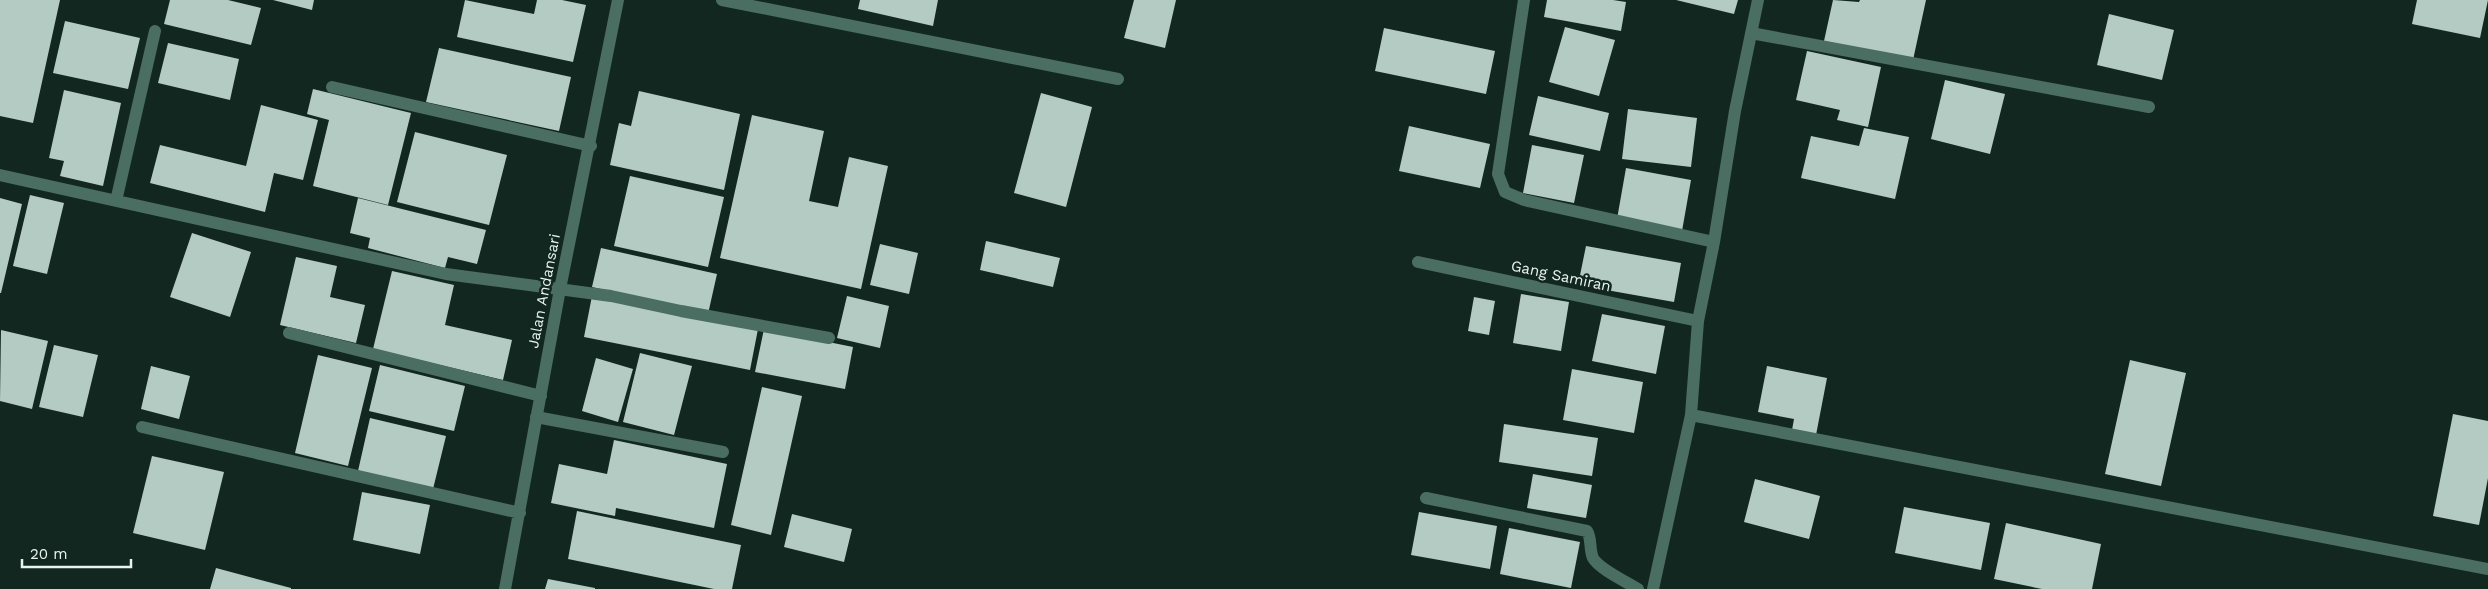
<svg xmlns="http://www.w3.org/2000/svg" width="2488" height="589" viewBox="0 0 2488 589" font-family="'Work Sans',sans-serif">
  <style>
    .building { fill: #b4cbc3 }
    .lines { fill: none; stroke-linecap: round; stroke-linejoin: round }
    .minor { stroke: #4b6e63; stroke-width: 12 }
    .labels { text-anchor: middle; stroke-width: 5; stroke-linejoin: round; paint-order: stroke }
    .street-label { font-size: 15px; fill: #e7f3ef; stroke: #132721 }
  </style>
  <rect width="100%" height="100%" fill="#132721"/>
  <!-- building -->
  <path class="building" d="M0 0H60L33 123 0 116Z
    M170 0H228L261 8 251 45 164 24Z
    M273 0H314L312 10Z
    M465 0 534 14 537 0H562L586 5 573 62 457 37Z
    M860 0H938L933 26 858 9Z
    M1134 0H1176L1165 48 1124 38Z
    M1547 0H1613L1626 2 1621 31 1544 17Z
    M1676 0H1738L1734 14Z
    M1833 0 1859 2 1860 0H1926L1913 60 1824 41Z
    M2417 0H2488L2480 38 2412 24Z
    M2109 14 2174 30 2162 80 2097 65Z
    M65 21 140 38 128 89 53 73Z
    M1565 27 1615 40 1599 96 1549 82Z
    M1384 28 1495 51 1486 94 1375 71Z
    M168 43 239 59 230 100 158 83Z
    M439 48 571 77 559 131 426 102Z
    M1807 51 1881 67 1868 127 1837 120 1840 110 1796 100Z
    M1945 80 2005 94 1990 154 1931 139Z
    M313 89 411 113 388 205 313 186 329 120 307 114Z
    M64 90 121 103 103 186 60 176 64 161 49 158Z
    M639 91 740 114 724 190 610 165 619 123 631 126Z
    M1041 93 1092 107 1066 207 1014 193Z
    M1538 96 1609 113 1600 151 1529 135Z
    M261 105 318 120 303 180 274 173 265 212 150 183 160 145 246 166Z
    M1628 109 1697 118 1691 167 1622 159Z
    M752 115 824 131 809 201 838 207 849 157 888 166 861 289 720 258Z
    M1409 126 1490 144 1480 188 1399 171Z
    M1864 128 1909 137 1895 199 1801 178 1811 136 1859 146Z
    M415 132 507 155 489 225 397 202Z
    M1532 145 1584 155 1574 203 1523 193Z
    M1626 168 1691 180 1682 231 1617 219Z
    M630 176 724 197 708 267 614 246Z
    M30 195 64 203 47 274 13 266Z
    M0 198 22 204 1 293H0Z
    M358 198 486 230 477 264 448 257 445 268 368 248 370 238 350 233Z
    M192 233 251 252 230 317 170 297Z
    M986 241 1060 258 1053 287 980 270Z
    M880 244 918 253 909 294 870 285Z
    M1586 246 1681 263 1674 302 1578 285Z
    M601 248 717 274 708 314 592 287Z
    M296 257 337 266 330 297 365 305 356 343 280 325Z
    M392 271 454 285 445 325 512 340 503 380 373 349Z
    M1521 294 1569 302 1561 351 1513 343Z
    M592 296 758 329 750 370 584 337Z
    M847 296 889 306 880 348 837 338Z
    M1474 297 1495 301 1489 335 1468 331Z
    M1602 314 1665 326 1656 374 1592 361Z
    M764 329 853 347 845 389 755 372Z
    M1 330 48 341 32 409 0 401Z
    M54 345 98 355 83 417 39 407Z
    M640 353 692 366 674 435 623 422Z
    M318 355 372 368 348 466 295 453Z
    M596 358 633 369 618 422 582 411Z
    M2130 360 2186 373 2161 486 2105 474Z
    M380 365 465 386 454 431 369 411Z
    M151 366 190 376 179 419 141 409Z
    M1767 366 1827 378 1816 435 1792 430 1794 419 1758 412Z
    M1572 369 1643 382 1634 433 1563 420Z
    M762 387 802 396 771 535 731 525Z
    M2453 414 2488 421V478L2479 525 2433 516Z
    M370 418 446 436 433 489 358 471Z
    M1504 424 1598 438 1592 476 1499 462Z
    M614 440 727 464 714 528 616 508 615 516 551 503 559 464 607 474Z
    M152 456 224 472 205 550 133 533Z
    M1533 474 1592 485 1586 518 1527 508Z
    M1755 479 1820 496 1809 539 1744 522Z
    M362 492 430 505 420 554 353 540Z
    M1904 507 1990 523 1981 570 1895 553Z
    M577 511 741 545 732 589H714L568 559Z
    M1419 512 1497 526 1490 569 1411 555Z
    M792 514 852 529 844 562 784 547Z
    M2006 523 2101 544 2092 589H2042L1994 579Z
    M1509 528 1580 542 1571 588 1500 574Z
    M216 568 291 588V589H210Z
    M548 579 595 588V589H545Z"/>
  <g class="lines">
    <!-- minor -->
    <path class="minor" d="M722 0 1118 79
      M1524 0 1498 174 1505 192 1524 200 1714 242
      M1751 33 2149 107
      M332 87 591 146
      M0 175 446 274 611 296 681 311 829 338
      M116 201 155 31
      M1418 262 1698 321
      M289 333 541 396
      M1691 415 2488 569
      M536 417 723 452
      M142 427 520 513
      M1426 498 1587 531C1592 539 1589 549 1593 558 1599 569 1627 582 1638 589
      M505 589 560 289 618 0
      M1653 589 1691 415 1698 321 1714 242 1735 111 1758 0"/>
  </g>
  <g class="labels">
    <!-- street labels -->
    <g class="street-label">
      <text transform="translate(1561 276) rotate(12)" y="5">Gang Samiran</text>
      <text transform="translate(544 291) rotate(-79)" y="5">Jalan Andansari</text>
    </g>
  </g>
  <!-- scale -->
  <path d="M22 559v8h109v-8" fill="none" stroke="#e7f3ef" stroke-width="2.5"/>
  <text x="30" y="559" font-size="15" fill="#e7f3ef" stroke="#132721" stroke-width="4" paint-order="stroke">20 m</text>
</svg>
